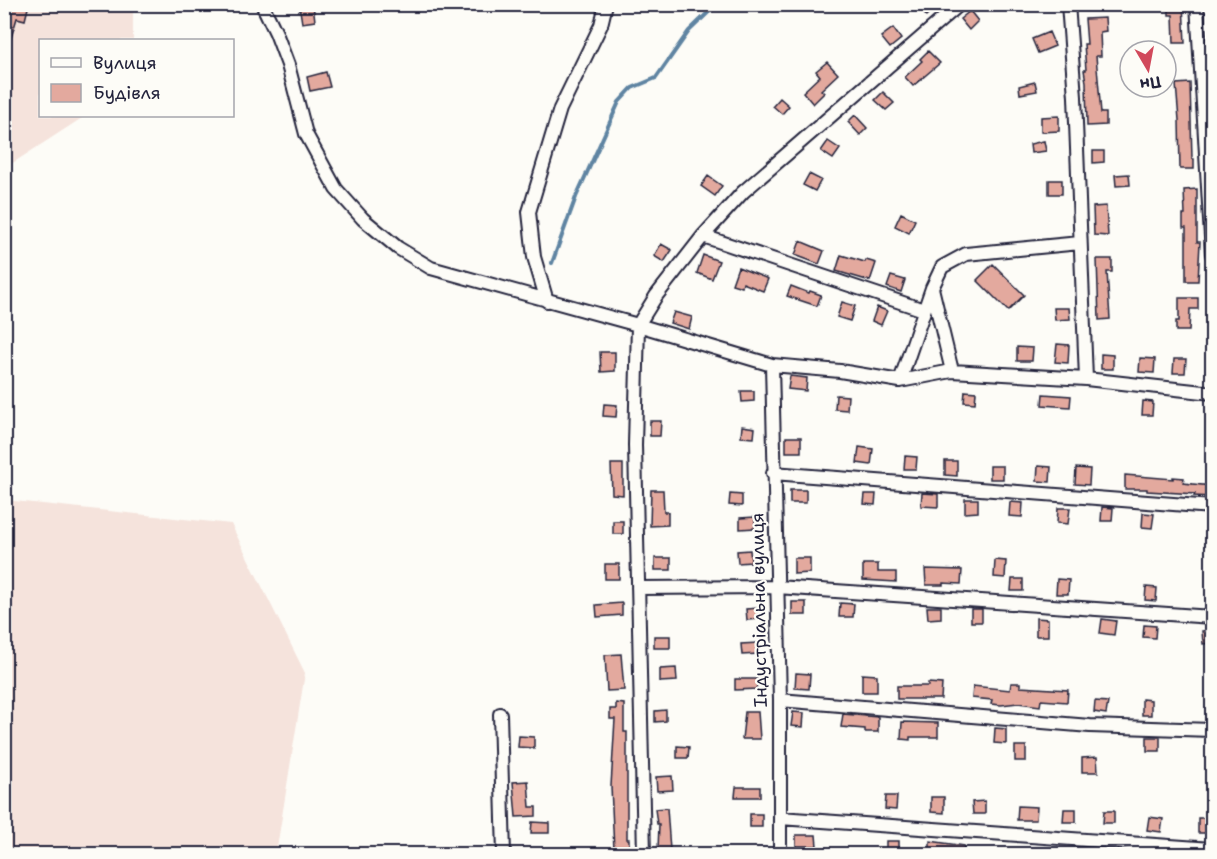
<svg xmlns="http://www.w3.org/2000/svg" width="1217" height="859" viewBox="0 0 1217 859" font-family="'Shantell Sans',sans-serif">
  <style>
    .built { fill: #f5e3dc }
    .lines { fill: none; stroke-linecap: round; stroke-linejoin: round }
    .stream { stroke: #5e84a2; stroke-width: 4 }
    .building { fill: #e3a99e; stroke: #22223b; stroke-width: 1.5 }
    .minor-casing { stroke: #22223b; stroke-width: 16 }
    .minor { stroke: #fdfcf7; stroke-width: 12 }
    .labels { text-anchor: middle; stroke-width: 4.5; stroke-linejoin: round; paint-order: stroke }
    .street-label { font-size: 18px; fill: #22223b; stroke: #fdfcf7 }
  </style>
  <rect width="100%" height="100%" fill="#fdfcf7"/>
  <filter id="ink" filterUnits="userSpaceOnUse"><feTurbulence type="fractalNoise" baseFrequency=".0167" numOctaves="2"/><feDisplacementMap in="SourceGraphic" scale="12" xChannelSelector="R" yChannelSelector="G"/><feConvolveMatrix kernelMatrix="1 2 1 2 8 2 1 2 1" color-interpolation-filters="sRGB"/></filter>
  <g filter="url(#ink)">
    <!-- built -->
    <path class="built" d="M5 5H133V40H40V116H85L5 168Z
      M5 500 231 524 305 673 276 854H5Z"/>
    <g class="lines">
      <!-- stream -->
      <path class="stream" d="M552 263 576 197 619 102 632 88 656 78 689 31 717 4"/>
    </g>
    <!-- building -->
    <path class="building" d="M4 4H29L25 20 17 18 7 51H4Z
      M299 4H313L315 21 302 23Z
      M916 4H938L926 16Z
      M1169 4H1183L1185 43H1174L1173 15H1169Z
      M970 11 978 21 969 30 960 19Z
      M1105 18 1106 31 1100 32 1101 56H1096L1101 113H1106V125L1087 126 1086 82 1084 70H1086L1084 44H1087L1085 19Z
      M893 28 901 39 890 48 881 37Z
      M1049 32 1055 46 1038 53 1032 39Z
      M928 51 940 63 913 86 905 77 922 61 920 59Z
      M827 62 838 74 821 90 824 93 813 104 803 92 820 76 816 71Z
      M326 72 330 87 310 91 307 77Z
      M1035 82 1037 91 1020 94 1019 86Z
      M1190 83 1192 159H1194V169H1180L1179 120 1176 84Z
      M883 92 894 103 886 110 875 100Z
      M780 98 789 106 782 114 773 106Z
      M855 115 867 128 860 135 848 122Z
      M1059 116V131L1041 132V117Z
      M828 141 840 149 833 159 821 151Z
      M1044 141 1046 151 1031 153 1030 144Z
      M1093 151H1104V162L1093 163Z
      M809 174 821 180 815 191 803 185Z
      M1129 174 1130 185 1116 186 1115 175Z
      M708 176 722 186 715 196 701 186Z
      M1049 180H1062V194H1049Z
      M1197 189V242H1200L1198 281H1186V228H1183V215H1185L1184 190Z
      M1106 206 1108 236 1094 235 1093 207Z
      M901 213 915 220 909 233 895 226Z
      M800 241 824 251 819 264 795 255Z
      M661 244 672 250 664 262 654 256Z
      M703 255 719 261 712 279 697 273Z
      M841 255 865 262 866 260 876 263 870 281 836 271Z
      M1097 259H1112V272H1107L1110 319 1099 320Z
      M993 264 1024 295 1008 311 977 280Z
      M738 267 768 279 763 291 743 283 742 287 732 284Z
      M891 276 905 280 901 292 887 287Z
      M791 286 809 293 810 291 821 295 817 306 787 296Z
      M1179 298H1198V309H1190L1189 331H1176V321H1179Z
      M842 302 855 306 850 321 837 317Z
      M877 307 887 311 881 325 872 321Z
      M1054 308H1069L1070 319 1055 320Z
      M674 312 692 317 689 329 670 323Z
      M1057 344 1069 345 1068 363 1055 362Z
      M1017 347 1033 348 1032 361H1017Z
      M600 352H615V371L601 372Z
      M1101 354 1113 355V369H1101Z
      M1140 358 1155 359 1154 373 1139 372Z
      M1174 359H1186L1185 373H1173Z
      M790 376 807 378 806 391 788 389Z
      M741 391H754V401L742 402Z
      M965 391 976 392 975 403 964 402Z
      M1043 394 1071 396 1070 407 1042 405Z
      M836 395 848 396 847 410 835 409Z
      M1143 401 1153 402 1152 415H1142Z
      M604 404 617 405 616 417 603 416Z
      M650 421H661L660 436H650Z
      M742 426 755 428 754 438 741 437Z
      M786 437H801V452H786Z
      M859 447 873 449 871 465 857 463Z
      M905 456 917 457 916 469H904Z
      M945 461H957V476L945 475Z
      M611 464H623V495L612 494Z
      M990 466H1003V479H990Z
      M1038 466 1051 467 1050 482 1037 481Z
      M1076 468 1090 469 1089 485 1075 484Z
      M1125 475 1173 479V477L1184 478 1183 483 1212 486V497L1194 496 1195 494 1147 491V489H1125Z
      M651 490H663L664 512H668V525L650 526Z
      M790 490H806V503H790Z
      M922 493 938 494V507L921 506Z
      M730 494 742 495V506L729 505Z
      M865 494H876L875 505 864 504Z
      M965 499H978V512L965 513Z
      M1010 502 1023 503 1022 517 1009 516Z
      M1102 507 1113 508 1112 521H1101Z
      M1058 508H1070L1068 524 1057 523Z
      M1143 513 1154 514 1152 528 1142 527Z
      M755 517V528L740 529V518Z
      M613 521H623V534H613Z
      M750 550 751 562 738 563 737 551Z
      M655 558H671V570H655Z
      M794 558H810V573L794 574Z
      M995 560 1006 561 1005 578 994 577Z
      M605 564H619V579H605Z
      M863 564H878V572H896V582L863 580Z
      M925 569 962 570 961 584 943 583V585H926Z
      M1012 579H1023V591H1011Z
      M1057 579 1069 580 1068 594H1056Z
      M1146 587 1157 588 1156 601 1145 600Z
      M792 602H806V615H792Z
      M622 603V615L597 617 596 605Z
      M840 603 854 604 853 617H839Z
      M927 607H941V618L928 619Z
      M760 608 761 619 747 620 746 609Z
      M971 609H982V622H971Z
      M1036 618 1048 619V636H1036Z
      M1102 619 1116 621 1114 635 1100 633Z
      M1144 625 1156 626 1155 638 1143 637Z
      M1212 630V643L1203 644 1202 631Z
      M654 636H670V648H654Z
      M758 643V654L742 655 741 644Z
      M621 654 624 690 607 691 605 655Z
      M676 668 677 681 660 682V669Z
      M796 673 810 674 809 689 795 688Z
      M862 674 877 675V692H862Z
      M735 679H757V689L735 690Z
      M928 683 942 684 941 699H897V686H928Z
      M1011 683H1020V687L1068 690 1067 702 1041 700 1040 706 1018 703 1001 705 991 704 992 700 972 698 973 686 1010 690Z
      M1142 699 1151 700V715H1142Z
      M1095 701 1108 702 1106 714 1094 712Z
      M616 703 624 704V732H627V839H629V850H614L611 786 615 719H610V709H616Z
      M666 710V721L655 722V711Z
      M745 712H758L760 739H742Z
      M793 712 804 713 803 727 791 726Z
      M843 714 878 717V732H865V729L841 727Z
      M902 722 938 723V737H910V740L901 739Z
      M995 728 1006 729V744L994 743Z
      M519 736 534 737V748L518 747Z
      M1147 737H1160V751H1147Z
      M677 746 689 747 688 758H677Z
      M1015 746H1026V761H1015Z
      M1097 757 1098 772H1082V758Z
      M672 776 673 790 657 791 656 777Z
      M528 781 530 807H536V816L516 817 513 782Z
      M736 787H760V797H735Z
      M886 796H897L896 810 885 809Z
      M931 797H944V813L931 812Z
      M985 801V814H973L972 802Z
      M1018 806 1037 807 1036 820H1017Z
      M667 808 670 850H658L659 824H657L655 809Z
      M1064 809H1076V822H1063Z
      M1104 811H1114V823H1103Z
      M750 814H762V827H750Z
      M1149 817 1163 819 1161 832 1147 830Z
      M1198 818H1210L1209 833H1198Z
      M532 822 549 823V833H531Z
      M796 835H816L817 846H796Z
      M886 841H899V855H886Z
      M930 841 964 846 963 855H930Z"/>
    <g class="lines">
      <!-- minor casing -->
      <g class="minor-casing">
        <path id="minor" d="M262 4 276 33 288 65 306 134 336 189 363 219 398 248 431 268 638 325 772 365 840 371 900 381 952 371 1086 379 1212 393
          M1068 4 1075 97 1086 379
          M1197 4 1212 254
          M703 236 924 310
          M932 288 952 371
          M547 301 534 257 529 212 560 109 601 25 606 4
          M772 365 780 700V854
          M900 381 932 288 942 267 966 254 1080 243
          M773 473 1212 507
          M638 588 777 587 1212 617
          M780 700 1090 726 1212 730
          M500 714 504 854
          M780 818 1212 849
          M644 854 635 445 638 325 656 296 703 236 743 192 960 4"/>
      </g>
      <!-- minor -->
      <use href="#minor" class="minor"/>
    </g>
  </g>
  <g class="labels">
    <!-- street labels -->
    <g class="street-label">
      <text transform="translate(759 610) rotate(-91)" y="6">Індустріальна вулиця</text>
    </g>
  </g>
  <!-- margin -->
  <rect width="1217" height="859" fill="none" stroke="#fdfcf7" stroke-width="24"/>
  <rect x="12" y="12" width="1193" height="835" fill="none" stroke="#22223b" stroke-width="2" filter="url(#ink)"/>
  <!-- legend -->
  <rect x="39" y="39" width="195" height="78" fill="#fdfcf7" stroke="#a5a5ac" stroke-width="1.5"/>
  <rect x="51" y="58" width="30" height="9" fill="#fdfcf7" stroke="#a5a5ac" stroke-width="1.5"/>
  <text x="93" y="69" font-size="18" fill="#22223b">Вулиця</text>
  <rect x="51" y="84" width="30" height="18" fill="#e3a99e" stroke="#a5a5ac" stroke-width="1.5"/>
  <text x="93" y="99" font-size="18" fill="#22223b">Будівля</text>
  <!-- north arrow -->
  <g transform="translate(1148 69) rotate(170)"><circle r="28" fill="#fdfcf7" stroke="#a5a5ac" stroke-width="1.5"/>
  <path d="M0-4.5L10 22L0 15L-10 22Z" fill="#d1495b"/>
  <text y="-9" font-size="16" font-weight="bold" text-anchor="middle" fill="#22223b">Пн</text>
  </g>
</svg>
